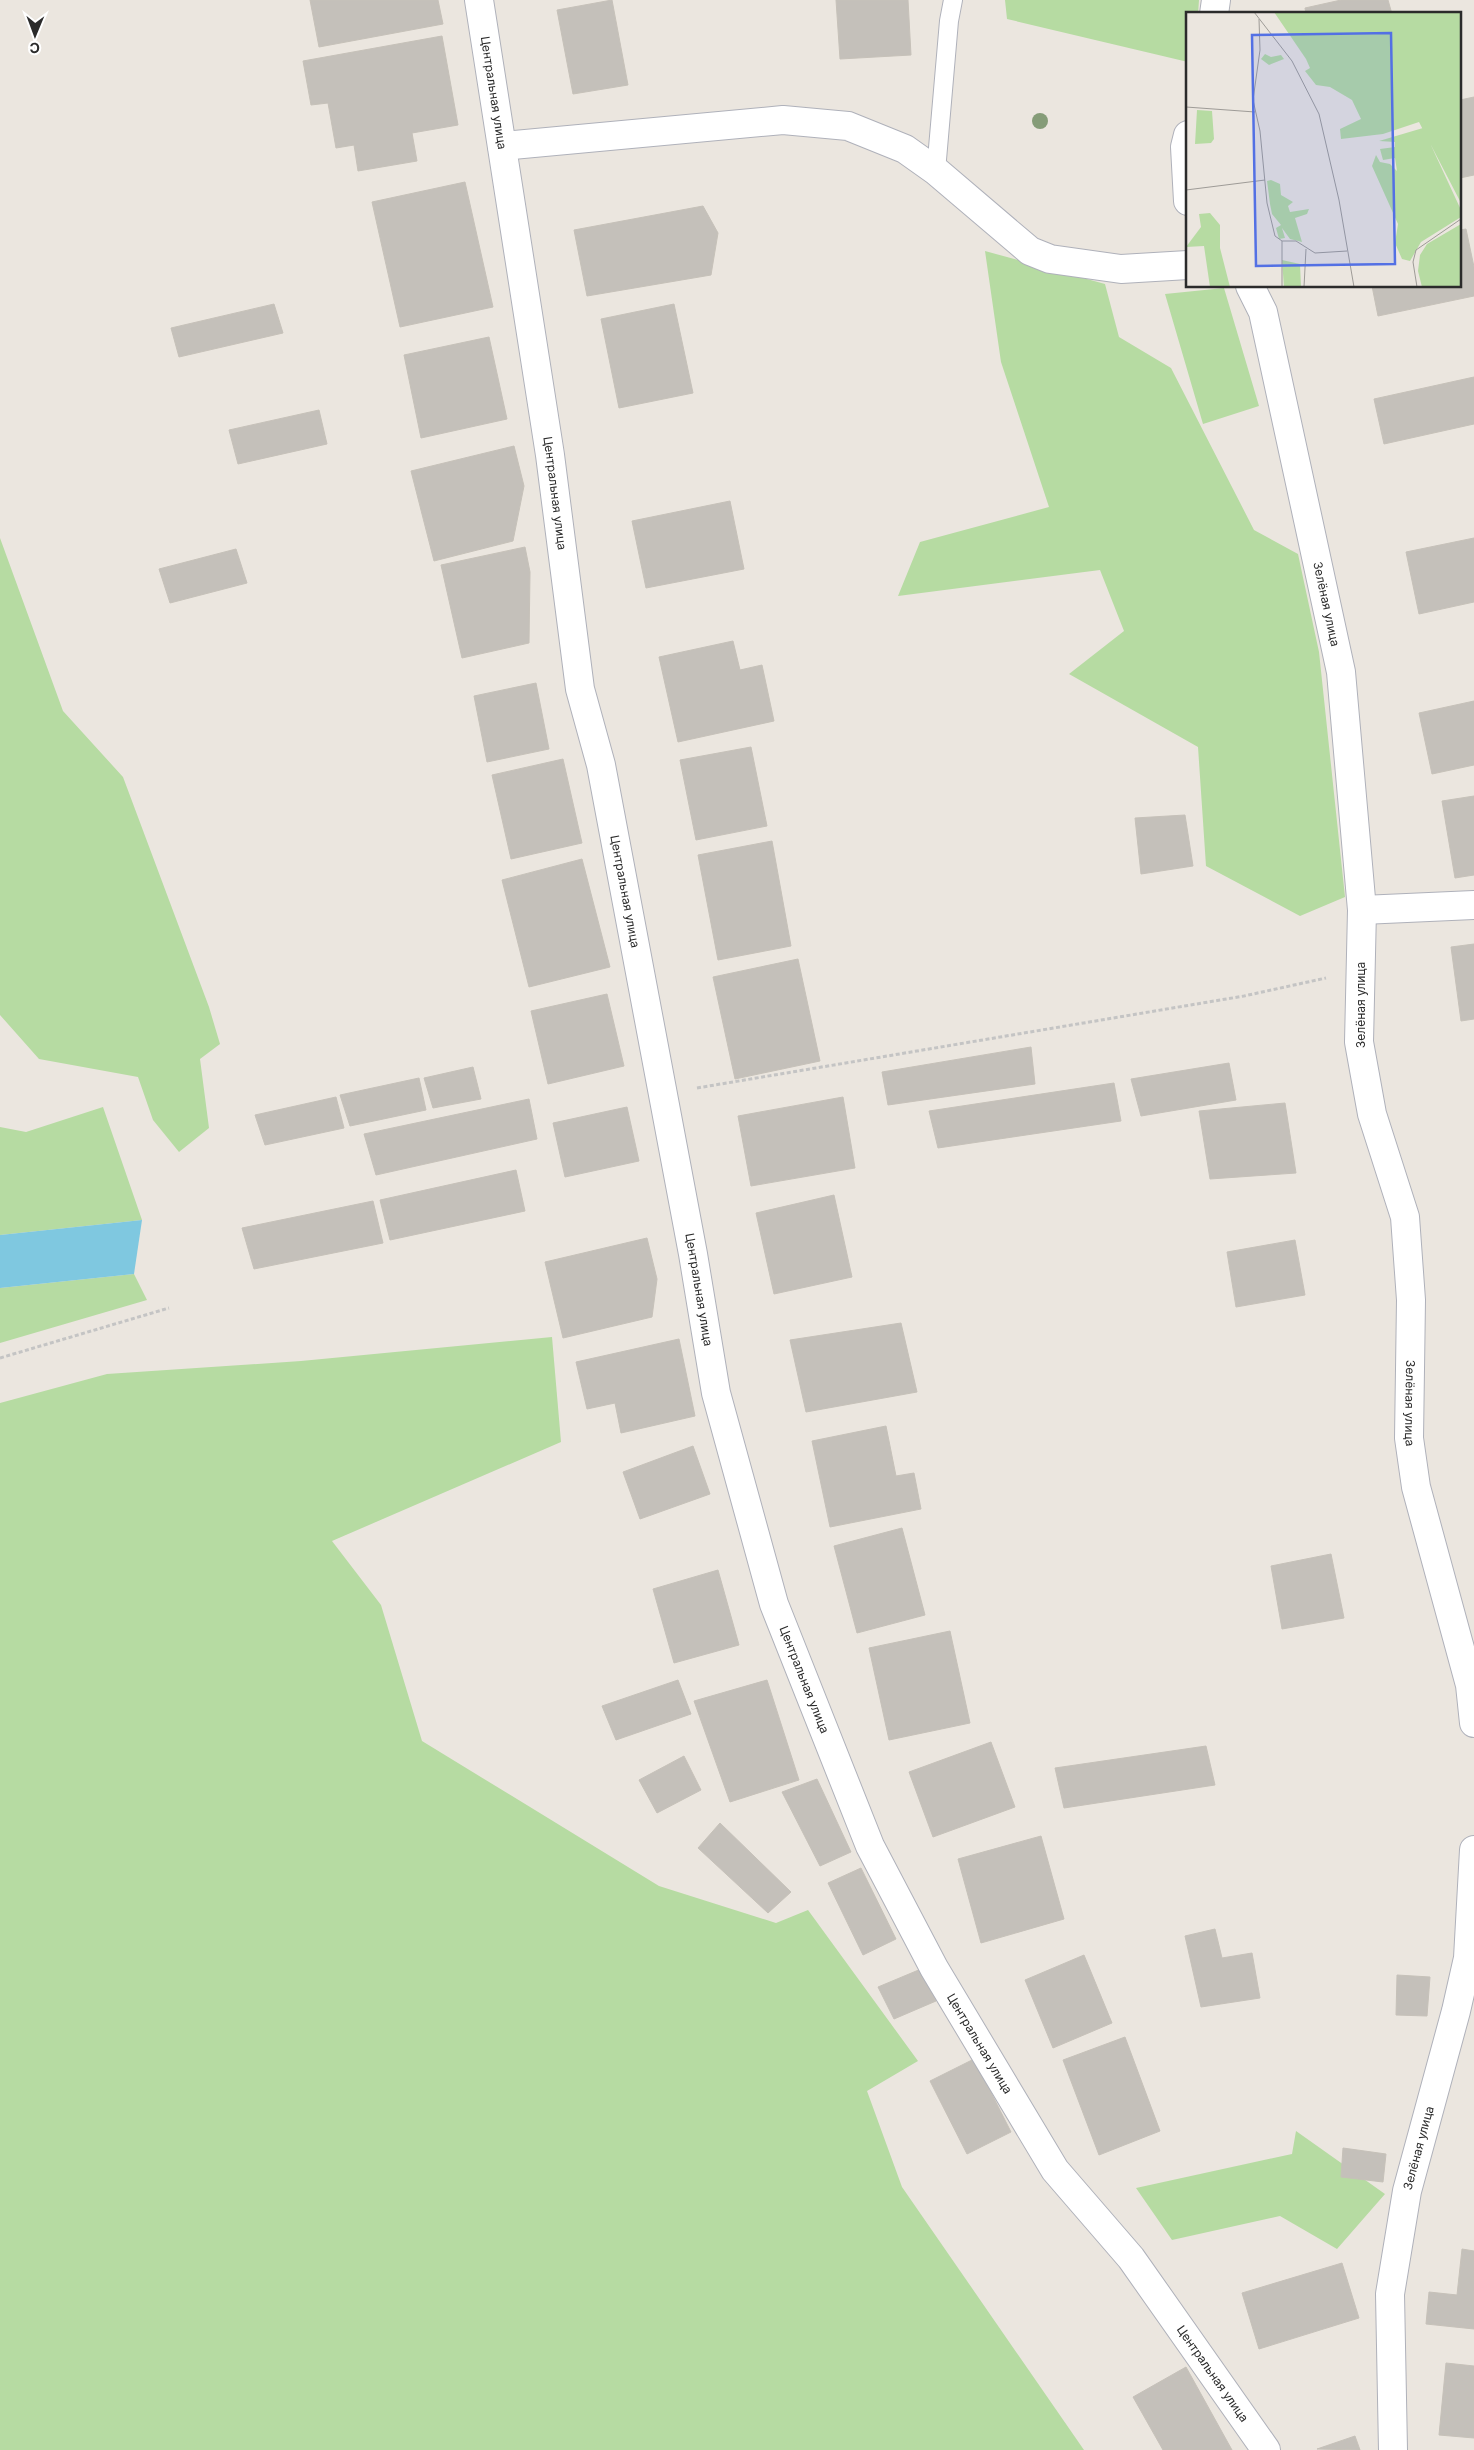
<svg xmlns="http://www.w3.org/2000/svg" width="1474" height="2450" viewBox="0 0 1474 2450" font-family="Inter,sans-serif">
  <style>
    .green { fill: #b6dba2 }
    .water { fill: #7fc8e0 }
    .building { fill: #c4c0ba; stroke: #c6c1b9 }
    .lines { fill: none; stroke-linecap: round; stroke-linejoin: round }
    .service-casing { stroke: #afb1ba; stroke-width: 20 }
    .minor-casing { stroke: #afb1ba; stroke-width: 30 }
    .path { stroke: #c4c4c4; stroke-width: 3; stroke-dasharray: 4 2.5; stroke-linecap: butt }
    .service { stroke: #fff; stroke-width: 18 }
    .minor { stroke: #fff; stroke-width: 28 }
    .tree { fill: #859c78 }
    .labels { text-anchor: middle; stroke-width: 5; stroke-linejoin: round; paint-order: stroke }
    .street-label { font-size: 12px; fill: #2b2b2b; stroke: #fff }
    .inset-road { fill: none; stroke: #9e9b97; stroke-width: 1 }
    .view { fill: #5370e4; fill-opacity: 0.15; stroke: #5370e4; stroke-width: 2.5 }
    .inset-edge { fill: none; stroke: #2b2b2b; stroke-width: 2.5 }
  </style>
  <rect width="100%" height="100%" fill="#ebe6df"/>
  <!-- green -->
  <path class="green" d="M1005 0H1199L1198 14H1188V62L1007 19Z
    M985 251 1105 284 1119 337 1171 368 1254 530 1298 554 1319 652 1345 897 1300 916 1206 866 1198 747 1069 674 1124 631 1100 570 898 596 920 542 1049 507 1001 362Z
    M1224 288 1259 406 1203 424 1165 294Z
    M0 538 63 711 123 777 209 1007 220 1044 200 1059 209 1128 179 1152 153 1120 138 1077 39 1059 0 1015Z
    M103 1107 142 1220 0 1235V1127L26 1132Z
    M134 1274 147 1300 0 1343V1288Z
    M552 1337 561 1442 332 1541 381 1605 422 1741 659 1886 776 1923 808 1910 918 2061 867 2091 902 2187 1084 2450H0V1403L107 1374 301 1361Z
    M1296 2131 1385 2194 1337 2249 1280 2216 1172 2240 1136 2188 1292 2154Z"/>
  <!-- water -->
  <path class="water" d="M142 1220 134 1274 0 1288V1235Z"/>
  <!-- building -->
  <path class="building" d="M310 0H438L443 24 319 47Z
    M612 0 628 85 573 94 557 10Z
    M836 0H908L911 55 840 59Z
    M1341 0H1388L1392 14H1306L1305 8Z
    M442 36 458 125 412 133 417 161 358 171 354 145 336 148 328 103 311 105 303 61Z
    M1474 97V175L1460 178V100Z
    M465 182 493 307 400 327 372 202Z
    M703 206 718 233 711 275 587 296 574 230Z
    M1466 229 1474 267V296L1378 316 1372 286H1460V230Z
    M274 304 283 333 179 357 171 328Z
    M674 304 693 393 619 408 601 319Z
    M489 337 507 419 421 438 404 355Z
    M1474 377V424L1384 444 1374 399Z
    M319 410 327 444 238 464 229 430Z
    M514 446 524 486 513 541 434 561 411 471Z
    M730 501 744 569 646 588 632 521Z
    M1474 538V602L1419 614 1406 552Z
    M525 547 530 572 529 643 462 658 441 565Z
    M236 549 247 583 170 603 159 569Z
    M733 641 740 670 762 665 774 721 678 742 659 657Z
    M536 683 549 749 487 762 474 696Z
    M1474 701V765L1432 774 1419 713Z
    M751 747 767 826 696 840 680 760Z
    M563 759 582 843 511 859 492 775Z
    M1474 796V875L1455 878 1442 801Z
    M1185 815 1193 866 1141 874 1135 818Z
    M772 841 791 946 718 960 698 855Z
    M582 859 610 967 529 987 502 880Z
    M1474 944V1019L1461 1021 1451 947Z
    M798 959 820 1061 735 1079 713 977Z
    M607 994 624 1066 548 1084 531 1011Z
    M1031 1047 1035 1084 888 1105 882 1072Z
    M1229 1063 1236 1100 1141 1116 1131 1079Z
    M473 1067 481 1099 433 1108 424 1078Z
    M419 1078 426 1110 350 1126 340 1095Z
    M1114 1083 1121 1121 938 1148 929 1111Z
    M336 1097 344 1128 265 1145 255 1115Z
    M843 1097 855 1168 751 1186 738 1116Z
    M529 1099 537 1139 376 1175 364 1134Z
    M1285 1103 1296 1173 1210 1179 1199 1111Z
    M627 1107 639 1161 565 1177 553 1123Z
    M516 1170 525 1211 390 1240 380 1200Z
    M834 1195 852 1277 774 1294 756 1213Z
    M373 1201 383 1243 254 1269 242 1228Z
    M647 1238 657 1279 652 1317 563 1338 545 1262Z
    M1295 1240 1305 1295 1236 1307 1227 1252Z
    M901 1323 917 1392 806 1412 790 1340Z
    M679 1339 695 1416 621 1433 615 1403 587 1409 576 1362Z
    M886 1426 896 1476 914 1473 921 1509 830 1527 812 1441Z
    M693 1446 710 1494 640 1519 623 1472Z
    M902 1528 925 1615 857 1633 834 1546Z
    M1331 1554 1344 1618 1282 1629 1271 1566Z
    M718 1570 739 1645 674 1663 653 1589Z
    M950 1631 970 1723 889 1740 869 1648Z
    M678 1680 691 1714 616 1740 602 1706Z
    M767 1680 799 1780 730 1802 694 1701Z
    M991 1742 1015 1807 933 1837 909 1772Z
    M1206 1746 1215 1785 1064 1808 1055 1768Z
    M684 1756 701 1790 657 1813 639 1780Z
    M817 1779 851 1852 820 1866 782 1792Z
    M720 1823 791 1892 768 1913 698 1848Z
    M1041 1836 1064 1919 981 1943 958 1859Z
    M861 1868 896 1939 863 1955 828 1883Z
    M1215 1929 1222 1958 1252 1953 1260 1998 1201 2007 1185 1936Z
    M1084 1955 1112 2023 1053 2048 1025 1980Z
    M921 1969 936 2001 894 2019 878 1987Z
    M1397 1975 1430 1977 1427 2016 1396 2015Z
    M1125 2037 1160 2131 1099 2155 1063 2060Z
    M974 2059 1011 2132 967 2154 930 2081Z
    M1343 2148 1386 2154 1383 2182 1341 2177Z
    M1462 2249 1474 2251V2329L1426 2324 1429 2292 1457 2295Z
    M1342 2263 1359 2318 1259 2349 1242 2293Z
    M1446 2363 1474 2366V2438L1439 2435Z
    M1186 2367 1232 2450H1163L1133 2397Z
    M1355 2436 1360 2450 1317 2449Z"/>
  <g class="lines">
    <!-- service casing -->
    <g class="service-casing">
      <path id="service" d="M936 171 949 21 953 0"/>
    </g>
    <!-- minor casing -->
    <g class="minor-casing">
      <g id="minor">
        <path id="s1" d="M479 0 550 455 580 689 601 765 693 1254 716 1393 774 1604 870 1846 934 1968 1055 2170 1131 2258 1266 2450"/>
        <path d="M1214 14 1216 0"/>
        <path d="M1188 135 1185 147 1188 201"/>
        <path d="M502 146 783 120 848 126 905 149 936 171 1030 251 1050 259 1121 269 1188 265"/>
        <path id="s2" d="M1250 286 1263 312 1341 672 1362 910 1359 1042 1372 1114 1405 1217 1411 1300 1409 1438 1416 1487 1470 1685 1474 1723"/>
        <path d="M1362 910 1474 905"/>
        <path id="s3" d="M1393 2450 1390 2294 1407 2191 1456 2011 1468 1958 1474 1850"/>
      </g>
    </g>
    <!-- path -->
    <path class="path" d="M697 1088 1244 996 1326 978
      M0 1358 169 1308"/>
    <!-- service -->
    <use href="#service" class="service"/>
    <!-- minor -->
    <use href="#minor" class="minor"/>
  </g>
  <!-- trees -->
  <circle class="tree" cx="1040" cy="121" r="8"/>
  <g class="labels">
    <!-- street labels -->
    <g class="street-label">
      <text dy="4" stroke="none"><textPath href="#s1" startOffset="94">Центральная улица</textPath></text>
      <text dy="4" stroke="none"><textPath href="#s1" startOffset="499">Центральная улица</textPath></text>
      <text dy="4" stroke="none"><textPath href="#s2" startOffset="328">Зелёная улица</textPath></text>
      <text dy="4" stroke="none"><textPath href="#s1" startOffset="904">Центральная улица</textPath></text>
      <text transform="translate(1361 1005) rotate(-90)" y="4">Зелёная улица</text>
      <text dy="4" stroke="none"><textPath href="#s1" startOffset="1309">Центральная улица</textPath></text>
      <text dy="4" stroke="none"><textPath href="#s2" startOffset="1136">Зелёная улица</textPath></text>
      <text dy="4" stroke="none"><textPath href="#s1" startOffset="1714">Центральная улица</textPath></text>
      <text dy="4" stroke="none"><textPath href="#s1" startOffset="2119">Центральная улица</textPath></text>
      <text dy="4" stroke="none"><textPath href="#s3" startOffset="305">Зелёная улица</textPath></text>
      <text dy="4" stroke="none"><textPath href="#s1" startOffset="2524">Центральная улица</textPath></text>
    </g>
  </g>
  <!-- overview -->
  <g transform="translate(1186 12)">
    <rect width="275" height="275" fill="#ebe6df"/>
    <path d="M88 0H275V191L233 110 197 122 155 127 154 117 175 107 166 88 144 75 130 73 119 59 124 56 120 47ZM79 42 85 45 95 43 98 47 83 53 75 47ZM11 98 26 99 28 127 25 131 9 132ZM237 116 275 198V205L235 230 224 249 216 247 209 231 212 212 186 154 190 143 194 150 204 152 211 159 209 146 197 148 194 137 209 135V130L193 129ZM85 168 94 172 95 183 107 190 102 194 104 200 123 197 121 202 109 206 116 230 104 227 96 216 99 226 93 227 90 216 95 213 86 202 84 192 81 169ZM24 201 34 213V236L44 275H24L18 234 0 235 15 215 13 202ZM275 212V275H236L232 259 234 243 241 232ZM96 248 114 252 115 275H98Z" fill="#b6dba2"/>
    <path class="inset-road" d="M68 0 106 49 133 102 153 188 168 275M73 7 74 38 67 88 74 119 81 191 89 224 96 229M0 95 69 100M0 178 79 168M96 229H110L129 241 161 239M96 275V229M118 275 120 237M231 275 227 250 230 238 275 207"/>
    <path class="view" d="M205 21 209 252 70 254 66 23Z"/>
    <rect width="275" height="275" class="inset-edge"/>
  </g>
  <!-- north arrow -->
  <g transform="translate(35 35) rotate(181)" stroke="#ffffff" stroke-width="4" paint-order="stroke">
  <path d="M0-4L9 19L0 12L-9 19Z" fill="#2b2b2b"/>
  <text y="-8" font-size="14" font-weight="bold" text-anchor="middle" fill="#2b2b2b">С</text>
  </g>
</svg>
